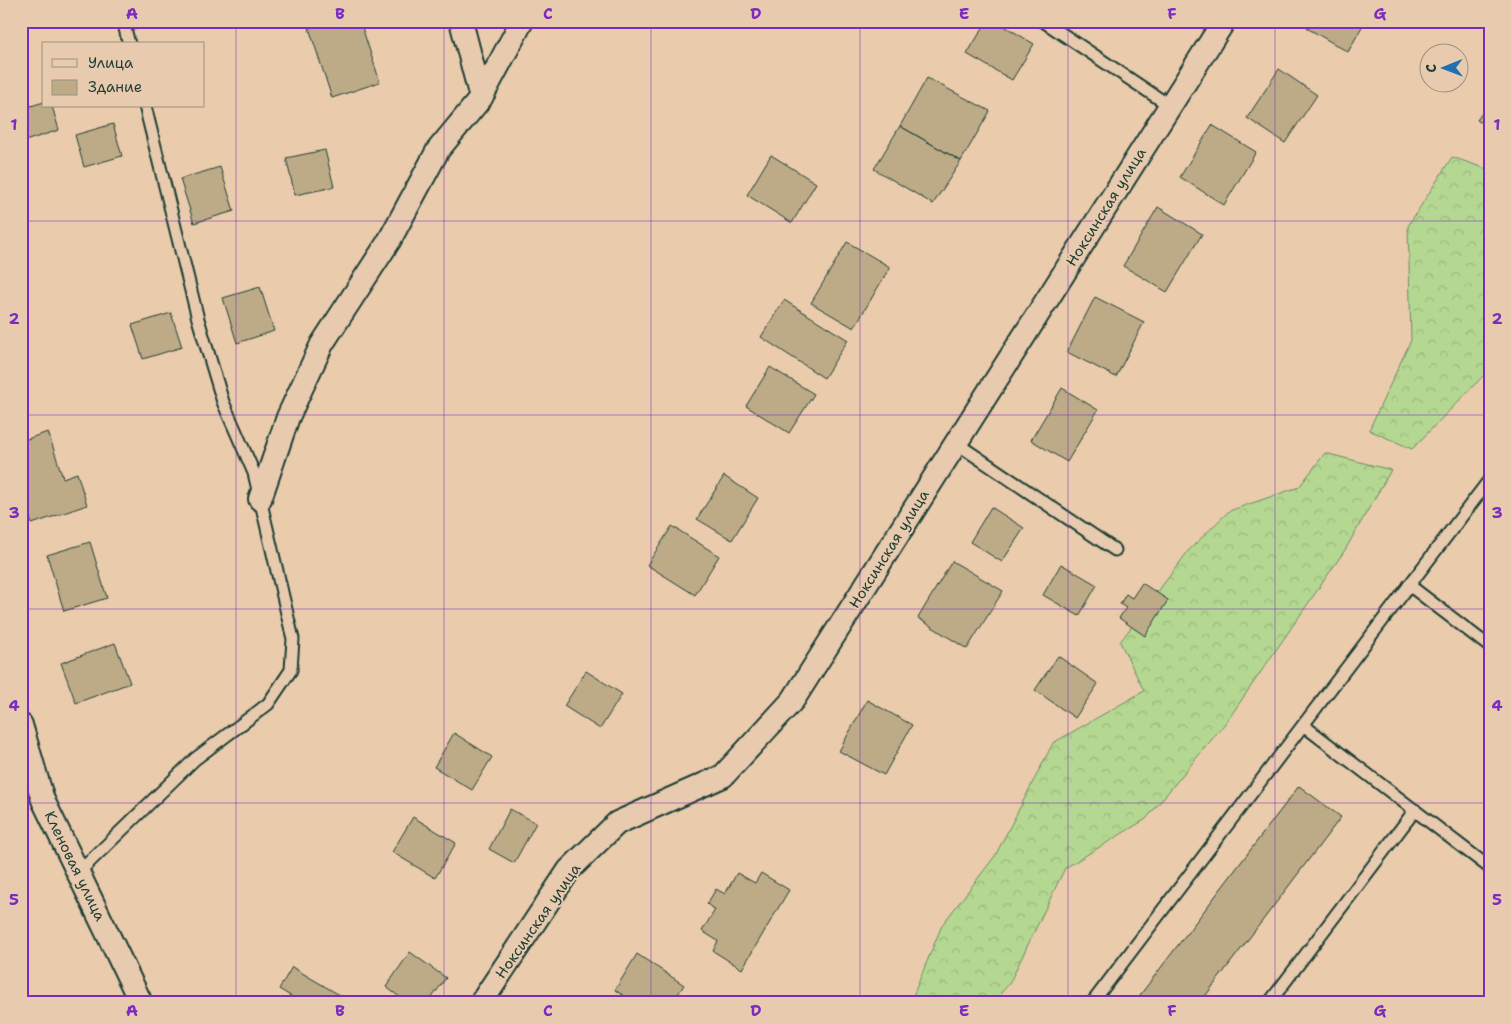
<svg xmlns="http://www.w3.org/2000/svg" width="1511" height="1024" viewBox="0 0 1511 1024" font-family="'Shantell Sans',sans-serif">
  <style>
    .forest { fill: url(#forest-crowns); stroke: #6a8a62 }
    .building { fill: #bdab88; stroke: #1f3d34 }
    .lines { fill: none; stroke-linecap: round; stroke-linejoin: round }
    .service-casing { stroke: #1f3d34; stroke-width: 15 }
    .minor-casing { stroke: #1f3d34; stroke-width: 26 }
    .service { stroke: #e8cbaf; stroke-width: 11 }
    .minor { stroke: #e8cbaf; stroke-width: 22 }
    .grid { fill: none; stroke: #7b2cbf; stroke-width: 1; stroke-opacity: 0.55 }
    .labels { text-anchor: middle; stroke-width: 4; stroke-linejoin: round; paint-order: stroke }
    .street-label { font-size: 15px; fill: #1f3d34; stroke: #e8cbaf }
    .neatline { fill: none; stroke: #7b2cbf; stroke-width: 2 }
    .grid-label { font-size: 16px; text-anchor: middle; font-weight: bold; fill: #7b2cbf }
  </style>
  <defs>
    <pattern id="forest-crowns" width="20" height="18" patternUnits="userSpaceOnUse" patternTransform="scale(1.25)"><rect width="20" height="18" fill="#b4d791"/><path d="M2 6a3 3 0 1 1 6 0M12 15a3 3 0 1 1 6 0" fill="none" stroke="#9ab97e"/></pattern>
  </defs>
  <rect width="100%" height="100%" fill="#eaccad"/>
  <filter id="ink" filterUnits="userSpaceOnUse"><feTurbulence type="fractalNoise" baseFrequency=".02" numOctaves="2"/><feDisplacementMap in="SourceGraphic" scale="10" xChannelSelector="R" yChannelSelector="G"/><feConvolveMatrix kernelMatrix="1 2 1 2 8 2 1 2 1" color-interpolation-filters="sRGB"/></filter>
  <g filter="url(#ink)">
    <!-- forest -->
    <path class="forest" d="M1452 157 1490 170V366L1484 375 1412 449 1369 430 1411 340 1408 226Z
      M1325 453 1391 470 1345 550 1227 721 1146 819 1065 868 1009 984 992 1003H910L942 925 995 856 1053 743 1144 691 1120 642 1189 550 1229 511 1299 487Z"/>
    <!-- building -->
    <path class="building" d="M327 21H360L380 82 332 98 309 28Z
      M987 21H996L1034 44 1012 80 967 54Z
      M1311 21H1365L1348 52 1307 28Z
      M1279 69 1317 95 1285 143 1247 118Z
      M927 78 990 111 961 161 900 126Z
      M44 102V106H52L59 130 22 142 21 109Z
      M1490 102V129L1477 120Z
      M113 124 122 156 84 167 75 135Z
      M1212 125 1256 152 1224 205 1180 177Z
      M900 126 961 161 933 204 874 169Z
      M325 150 334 187 295 195 286 158Z
      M771 155 816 183 792 223 747 195Z
      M220 167 234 211 194 223 180 179Z
      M1158 207 1202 234 1167 292 1123 266Z
      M847 242 890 267 854 328 811 303Z
      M260 287 274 331 237 343 223 298Z
      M1095 297 1144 322 1116 377 1067 352Z
      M784 300 848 340 824 378 761 337Z
      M171 313 182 347 143 359 132 325Z
      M770 367 814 394 789 433 746 406Z
      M1062 388 1098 410 1067 462 1031 440Z
      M48 432 63 478 77 473 87 505 32 524 21 491V441Z
      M724 476 758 498 732 540 697 519Z
      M991 507 1024 528 1002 562 970 542Z
      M672 526 719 556 695 595 647 565Z
      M90 542 107 598 64 611 47 555Z
      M952 561 1003 591 967 649 918 618Z
      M1061 564 1097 585 1079 616 1043 595Z
      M1142 583 1168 600 1145 636 1119 618 1126 608 1120 604 1126 594 1132 598Z
      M115 643 130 683 76 703 61 663Z
      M1058 656 1098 684 1075 718 1035 690Z
      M586 671 622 694 600 729 564 706Z
      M867 700 912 725 884 775 839 751Z
      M454 733 492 757 472 790 434 767Z
      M1299 786 1341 817 1200 1003H1134Z
      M510 809 536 823 514 863 489 849Z
      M413 817 456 843 435 878 392 852Z
      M737 873 755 883 761 873 789 890 742 969 713 951 718 941 702 931 715 910 707 904 716 889 725 894Z
      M410 952 446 978 428 1003H408L386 987Z
      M637 954 684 985 672 1003H635L615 990Z
      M292 967 353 1003H302L279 989Z"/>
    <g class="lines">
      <!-- service casing -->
      <g class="service-casing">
        <path id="service" d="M123 21 129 44
          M1043 21 1170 106
          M124 26 136 21
          M956 443 1115 550
          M1409 585 1490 647
          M1303 725 1490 868
          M79 872 195 759 268 704 291 670 293 639 254 473 223 402 198 319 145 106
          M1092 1003 1490 479
          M1269 1003 1415 810"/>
      </g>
      <!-- minor casing -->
      <g class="minor-casing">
        <path id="minor" d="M481 98 522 21
          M260 499 288 417 322 344 389 241 438 150 481 98 461 21
          M21 725 43 800 141 1003
          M481 1003 569 870 617 823 723 776 793 700 1224 21"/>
      </g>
      <!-- service -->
      <use href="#service" class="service"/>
      <!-- minor -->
      <use href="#minor" class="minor"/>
    </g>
  </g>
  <!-- grid -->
  <path class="grid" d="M236 21V1003M444 21V1003M651 21V1003M860 21V1003M1068 21V1003M1275 21V1003M21 221H1490M21 415H1490M21 609H1490M21 803H1490"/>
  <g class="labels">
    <!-- street labels -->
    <g class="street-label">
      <text transform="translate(1106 207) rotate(-58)" y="5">Ноксинская улица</text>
      <text transform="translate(889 549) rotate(-58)" y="5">Ноксинская улица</text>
      <text transform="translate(75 866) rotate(64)" y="5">Кленовая улица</text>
      <text transform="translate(538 921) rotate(-55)" y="5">Ноксинская улица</text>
    </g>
  </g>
  <!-- margin -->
  <rect width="1511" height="1024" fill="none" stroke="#e8cbaf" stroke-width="55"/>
  <!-- legend -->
  <rect x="42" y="42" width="162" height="65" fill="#e8cbaf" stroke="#98927e"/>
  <rect x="52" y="59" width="25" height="8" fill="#e8cbaf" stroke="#98927e"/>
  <text x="88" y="68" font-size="15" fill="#1f3d34">Улица</text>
  <rect x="52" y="80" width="25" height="15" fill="#bdab88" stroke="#98927e"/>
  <text x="88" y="92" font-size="15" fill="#1f3d34">Здание</text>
  <!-- north arrow -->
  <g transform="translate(1444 68) rotate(269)"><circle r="24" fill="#e8cbaf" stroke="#98927e"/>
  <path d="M0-4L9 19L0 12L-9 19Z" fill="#1f6fb2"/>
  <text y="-8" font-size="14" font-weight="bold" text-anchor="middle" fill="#1f3d34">С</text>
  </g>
  <rect x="28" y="28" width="1456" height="968" class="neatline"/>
  <g class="grid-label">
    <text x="132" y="19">A</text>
    <text x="340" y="19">B</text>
    <text x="548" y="19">C</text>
    <text x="756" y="19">D</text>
    <text x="964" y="19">E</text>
    <text x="1172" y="19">F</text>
    <text x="1380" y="19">G</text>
    <text x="14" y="130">1</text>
    <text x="1497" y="130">1</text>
    <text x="14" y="324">2</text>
    <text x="1497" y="324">2</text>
    <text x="14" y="518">3</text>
    <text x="1497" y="518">3</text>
    <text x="14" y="711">4</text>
    <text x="1497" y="711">4</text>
    <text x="14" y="905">5</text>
    <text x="1497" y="905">5</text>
    <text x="132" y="1016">A</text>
    <text x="340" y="1016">B</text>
    <text x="548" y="1016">C</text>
    <text x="756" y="1016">D</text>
    <text x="964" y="1016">E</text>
    <text x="1172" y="1016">F</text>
    <text x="1380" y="1016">G</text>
  </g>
</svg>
